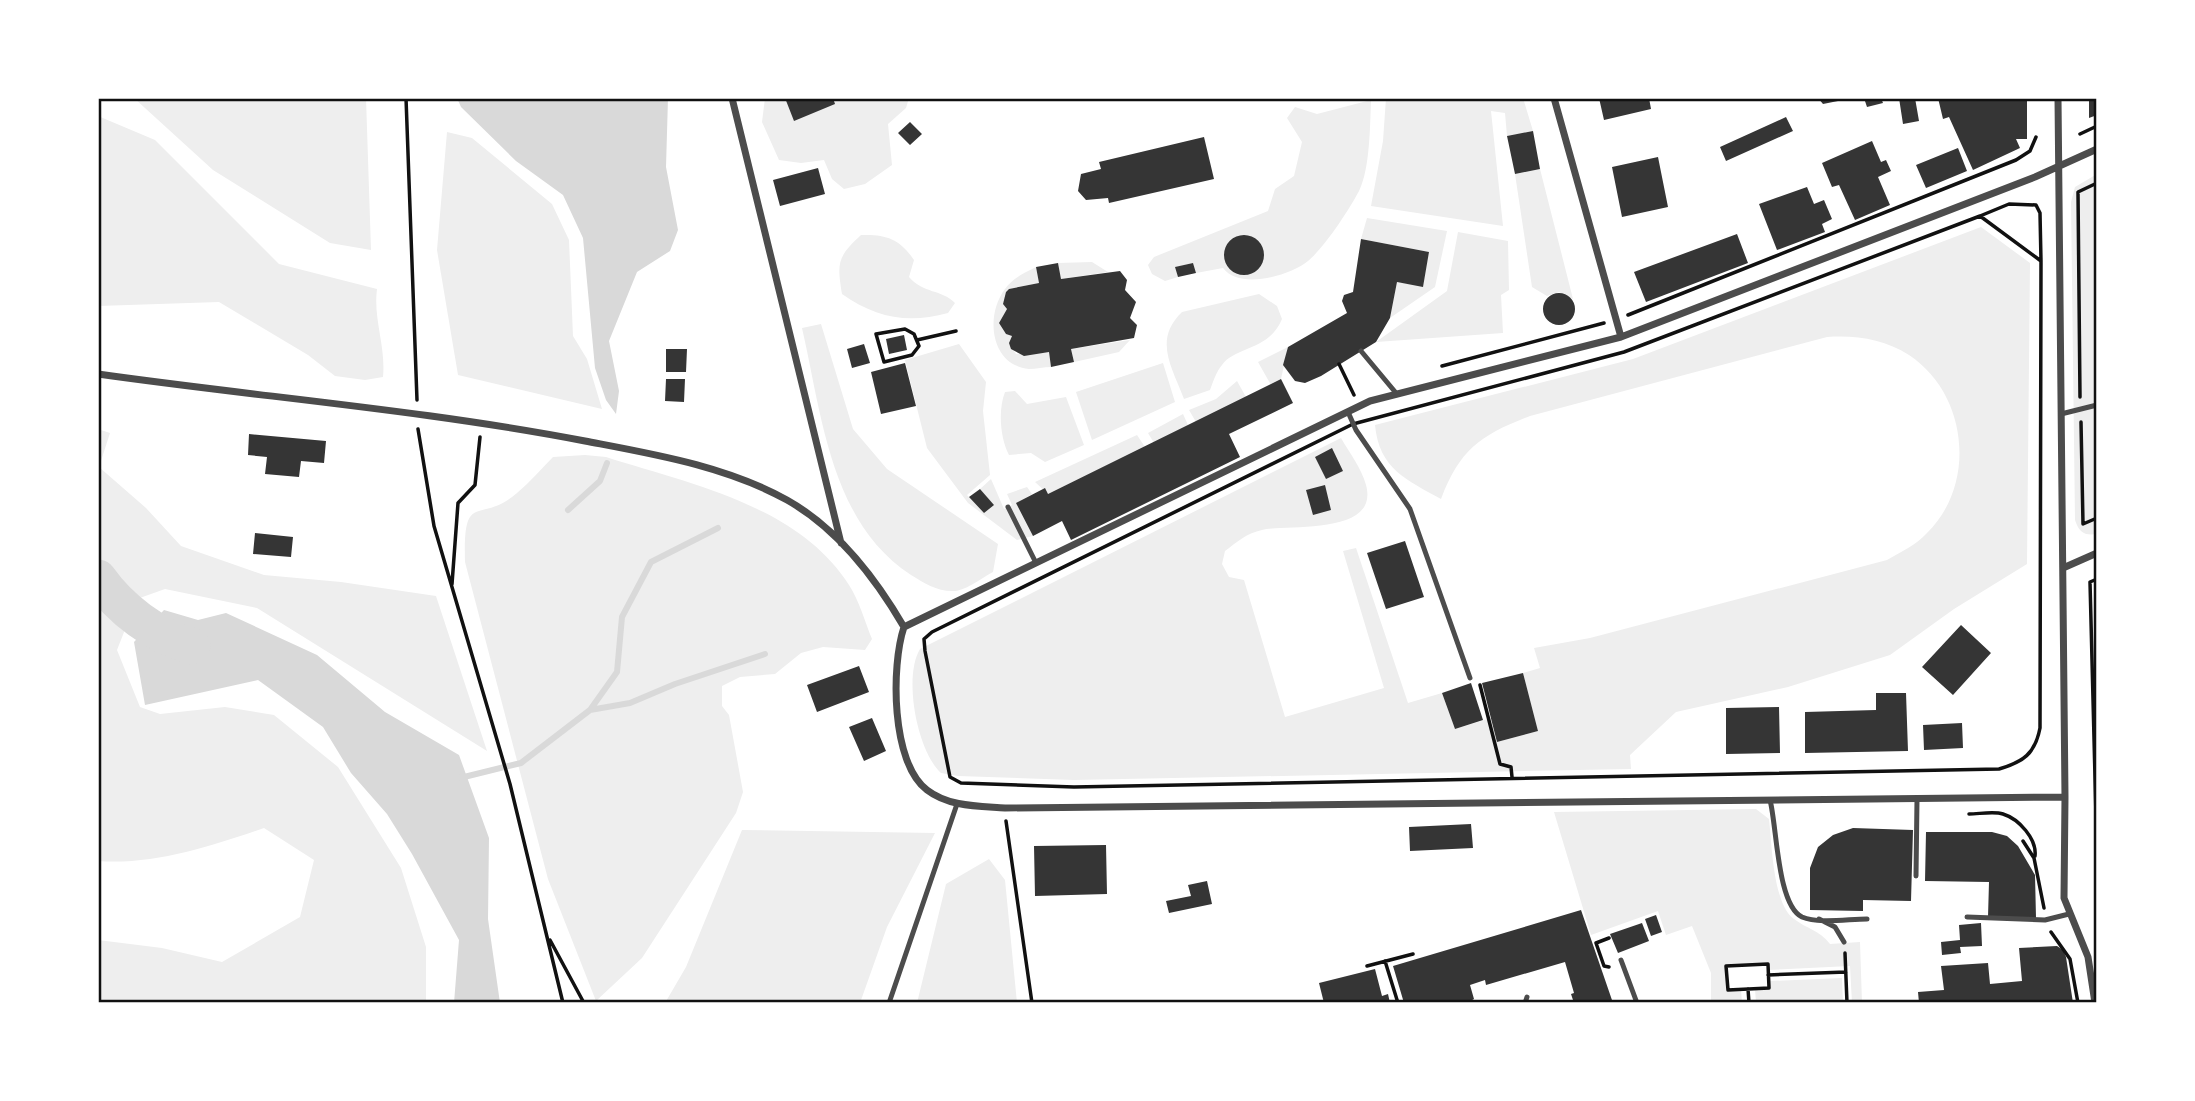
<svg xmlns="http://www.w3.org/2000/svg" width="2195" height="1101" viewBox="0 0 2195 1101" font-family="Ubuntu,sans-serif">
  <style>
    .green { fill: #eee }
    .water { fill: #d9d9d9 }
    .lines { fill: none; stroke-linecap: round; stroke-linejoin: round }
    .stream { stroke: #d9d9d9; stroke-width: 6 }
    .river { stroke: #d9d9d9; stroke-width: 37 }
    .building { fill: #353535 }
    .path { stroke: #111; stroke-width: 3.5 }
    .service { stroke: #4c4c4c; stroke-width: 5 }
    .minor { stroke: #4c4c4c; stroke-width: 7 }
    .neatline { fill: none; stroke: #111; stroke-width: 2.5 }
  </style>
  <rect width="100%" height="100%" fill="#fff"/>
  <!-- green -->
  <path class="green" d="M134 98H366L371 250 330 243 213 170Z
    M765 98H909L906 108 888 124 892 165 865 184 844 189 832 179 824 160 801 163 779 160 762 122Z
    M1386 98H1523L1533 131 1507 136 1505 113 1491 111 1503 226 1371 206 1383 141Z
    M1371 100C1370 126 1370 169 1359 191 1349 210 1324 248 1308 261 1290 276 1239 290 1223 268L1196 273 1193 263 1176 267 1178 277 1165 281 1152 274 1148 265 1154 257 1268 211 1275 189 1294 176 1302 142 1287 118 1295 107 1317 114Z
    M98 116 155 140 279 264 377 289C373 319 386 346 383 377L365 380 335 376 308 355 219 302 98 306Z
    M447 132 472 138 552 204 569 240 573 336 587 359 602 409 458 375 437 250Z
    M1540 169 1573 299 1559 292 1547 296 1532 287 1515 174Z
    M2097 174V534C2084 536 2079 532 2075 520L2071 202 2075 187Z
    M1367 218 1447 231 1435 287 1390 318 1397 282 1423 286 1429 252 1361 239Z
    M1981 227 2030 263 2027 564 1954 609 1890 655 1788 687 1676 712 1630 755 1631 769 1074 780 958 776 941 773C917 751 903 677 920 649L1341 438C1349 452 1362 469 1366 485 1380 536 1286 524 1262 530 1247 533 1237 542 1225 551L1222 564 1229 577 1244 580 1285 717 1384 688 1343 551 1356 548 1408 703 1442 693 1455 729 1491 718 1497 742 1538 731 1523 673 1540 668 1534 648 1590 638 1887 560C1901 552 1916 545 1927 533 1977 484 1968 394 1909 355 1884 339 1856 335 1827 337L1530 416C1481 435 1460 449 1441 499 1407 480 1379 469 1375 425L1633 359Z
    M1458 232 1508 241 1509 290 1501 295 1503 333 1376 342 1447 291Z
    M861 235C886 234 900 239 914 260L909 277C924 294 941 289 955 303L948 313C908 324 876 318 842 294 837 263 837 257 861 235Z
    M1092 262 1108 272 1061 279 1058 263Z
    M1036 267 1039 283 1009 289 1003 304 1007 309 999 323 1006 334 1012 336 1009 343 1016 354 1049 352 1051 367C1044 367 1036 369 1029 369 990 365 985 315 1005 289 1013 278 1024 273 1036 267Z
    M1259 294 1277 306 1282 319C1269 351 1236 346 1222 365 1216 372 1213 382 1210 390L1184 399C1172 367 1153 340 1182 312Z
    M821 324 853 429 887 469 998 544 993 572C983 577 967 590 955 591 938 592 924 583 911 575 830 522 822 415 802 328Z
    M1130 340 1119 352 1074 362 1071 349Z
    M959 344 986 382 983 411 990 475 967 495 984 513 993 505 980 489 991 479 1004 509 1012 505 1007 494 1027 487 1032 494 1017 503 1033 536 1017 540 968 503 927 448 905 360Z
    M1288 347 1281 379 1271 385 1258 362Z
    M1163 363 1175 402 1092 440 1076 392Z
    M1237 381 1246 397 1196 422 1189 410 1216 399Z
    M1015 391 1027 404 1066 397 1084 445 1045 462 1031 453 1009 455C1000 438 998 410 1005 392Z
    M1183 414 1188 425 1154 443 1148 433Z
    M98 429 110 433 99 467 146 508 181 546 264 575 341 582 436 596 487 751 257 608 165 589 137 599 117 650 140 707 160 714 225 707 274 715 338 767 401 868 426 947V1003H98V940L162 948 222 962 300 917 314 860 264 828C211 846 155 865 98 861Z
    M1137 435 1145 447 1048 494 1035 482Z
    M585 455 606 457C690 484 798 505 849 585 859 600 865 622 872 639L865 650 823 647 801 653 775 674 740 677 722 686V706L729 715 743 792 736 813 642 958 596 1001 548 879 465 562C463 488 479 526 517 493 530 482 541 469 553 457Z
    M1756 809 1769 819C1772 845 1773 904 1794 919 1807 929 1819 930 1830 944L1860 942 1862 1003H1852L1850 966 1768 970V964L1727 966 1728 989H1741L1742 1003H1711V973L1692 926 1666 935 1658 911 1591 935 1554 812Z
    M742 830 935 833 887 927 860 1003H665L686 967Z
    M989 859 1005 880 1017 1003H917L946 884Z
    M1842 978 1843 1003H1756L1755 989 1769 988V981Z"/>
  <!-- water -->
  <path class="water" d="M457 98H668L666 167 678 230 670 251 637 272 609 341 619 391 616 414 606 400 595 368 583 238 563 195 516 161 461 107Z
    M164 610 198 620 226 613 317 655 385 712 459 755 489 838 488 919 500 1003H454L459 940 412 854 387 814 351 773 323 727 258 680 145 705 134 642Z"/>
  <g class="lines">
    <!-- stream -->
    <path class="stream" d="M568 510 600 481 607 463
      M590 710 630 703 675 684 765 654
      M460 778 521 763 590 710 617 672 622 617 651 562 718 528"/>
    <!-- river -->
    <path class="river" d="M98 578C120 609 155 636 192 646"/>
  </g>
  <!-- building -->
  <path class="building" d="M785 98H833L835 104 794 121Z
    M1599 98H1649L1651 109 1604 120Z
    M1818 98H1838V101L1823 104Z
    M1864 98H1881L1883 103 1867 107Z
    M1899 98H1915L1919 121 1903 124Z
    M1938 98H2027V139H2016L2020 148 1973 170 1949 117 1943 119Z
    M2089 98H2097V115L2089 118Z
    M1786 117 1793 131 1726 161 1720 147Z
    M910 122 922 134 910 145 898 133Z
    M1533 131 1540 169 1515 174 1507 136Z
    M1204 137 1214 179 1109 203 1108 198 1086 200 1078 191 1081 174 1101 169 1099 162Z
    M1872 141 1881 162 1886 160 1891 171 1878 177 1890 205 1855 220 1839 185 1832 187 1822 163Z
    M1958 148 1967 171 1926 188 1916 165Z
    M1658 157 1668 207 1622 217 1612 167Z
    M818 168 825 194 780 206 773 180Z
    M1807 187 1814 204 1824 200 1832 219 1822 224 1825 232 1777 250 1759 204Z
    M1737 234 1748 263 1646 302 1634 272Z
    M1224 255a20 20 0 1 1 40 0a20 20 0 1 1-40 0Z
    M1361 239 1429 252 1423 287 1397 282 1390 318 1376 342 1321 376 1305 383 1295 381 1283 365 1288 347 1347 313 1342 301 1344 295 1353 292Z
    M1058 263 1061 279 1120 271 1127 280 1125 290 1136 302 1130 318 1137 325 1134 338 1071 349 1074 362 1051 367 1049 352 1024 356 1011 349 1009 343 1012 336 1006 334 999 323 1007 309 1003 304 1006 292 1009 289 1039 283 1036 267Z
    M1193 263 1196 273 1178 277 1175 267Z
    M1543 309a16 16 0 1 1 32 0a16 16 0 1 1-32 0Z
    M904 335 907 350 889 354 886 339Z
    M864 344 870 363 852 368 847 349Z
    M666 349H687L686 372H666Z
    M905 363 916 406 881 414 871 372Z
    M666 379H685L684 402 665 401Z
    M1281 379 1293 403 1229 434 1240 457 1071 540 1062 521 1033 536 1016 503 1045 488 1048 494Z
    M249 434 326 441 324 463 301 461 299 477 265 474 267 457 248 455Z
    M1332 448 1343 471 1326 479 1315 457Z
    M1325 485 1331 510 1313 515 1306 490Z
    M980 489 994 505 984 513 969 497Z
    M255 533 293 537 291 557 253 554Z
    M1405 541 1424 597 1386 609 1367 553Z
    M1961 625 1991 653 1953 695 1922 667Z
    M859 666 869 692 817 712 807 685Z
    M1523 673 1538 731 1497 742 1482 683Z
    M1471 683 1483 720 1455 729 1442 693Z
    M1876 693H1906L1908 751 1805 753V712L1876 710Z
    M1779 707 1780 753 1726 754V708Z
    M872 718 886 751 864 761 849 727Z
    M1962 723 1963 748 1924 750 1923 725Z
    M1471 824 1473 848 1410 851 1409 827Z
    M1853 828 1913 830 1911 901 1863 900V911L1810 910V868L1818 847 1833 835Z
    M1926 832H1992L2007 836 2018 846 2035 875 2036 918 1988 917 1989 882 1925 881Z
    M1106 845 1107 894 1035 896 1034 846Z
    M1207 881 1212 904 1169 913 1166 901 1191 896 1188 885Z
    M1581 910 1613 1003H1574L1571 994 1574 993 1565 962 1486 985 1485 980 1470 985 1474 999 1467 1003H1404L1393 966Z
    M1656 915 1662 932 1651 936 1645 919Z
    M1642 923 1649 941 1618 953 1610 934Z
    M1981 923 1982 946 1960 947 1961 953 1942 955 1941 942 1960 940 1959 925Z
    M2057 946 2063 950 2066 957 2073 1003H1919L1918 992 1944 990 1941 966 1988 963 1990 984 2022 981 2019 948Z
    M1375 969 1382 996 1388 994 1390 1003H1324L1319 983Z"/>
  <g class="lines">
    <!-- path -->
    <path class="path" d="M406 98 417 400
      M2080 134 2097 126
      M1980 216 2041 261 2040 728C2035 754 2023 762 1999 769L1074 787 961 783 950 777 925 651 924 639 932 632 1353 424 1624 352Z
      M1980 216 2009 204 2036 205 2040 213 2041 261
      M1628 315 2016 160 2030 151 2036 137
      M905 329 914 334 919 346 912 355 884 362 876 334Z
      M917 340 956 331
      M1339 364 1354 395
      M1442 366 1604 323
      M2080 397 2078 192 2097 183
      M2081 422 2083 524 2097 518
      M418 429 434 526 510 784 563 1003
      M2097 579 2090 582 2097 855
      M452 584 458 503 475 485 480 437
      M1480 685 1500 764 1511 767 1512 777
      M1969 814C1979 814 1994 811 2003 814 2019 819 2037 839 2035 856
      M1006 821 1032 1003
      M2023 841 2034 858 2044 908
      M2051 932 2070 959 2078 1003
      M550 940 584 1003
      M1845 953 1847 1003
      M1385 961 1398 1003
      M1768 964 1769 988 1728 990 1726 966Z
      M1367 966 1413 954
      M1609 967 1604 966 1596 943 1609 938
      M1768 975 1846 972
      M1748 989 1749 1003"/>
    <!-- service -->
    <path class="service" d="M1361 351 1396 393
      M1348 412 1356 430 1410 509 1470 678
      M2061 414 2097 405
      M1008 507 1036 563
      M1770 800C1777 826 1777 905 1802 917 1819 924 1848 919 1867 919
      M1916 876 1917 799
      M1967 917 2045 920 2069 914
      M1819 919 1835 927 1844 942
      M1621 960 1637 1003
      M889 1003 957 804
      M1525 1003 1527 997"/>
    <!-- minor -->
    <path class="minor" d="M732 98 841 543
      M1554 98 1621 337
      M2058 98 2065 797 2064 898 2088 957 2095 1003
      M98 374C260 397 424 410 585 441 653 454 726 466 787 500 837 528 876 579 904 627 891 666 891 763 927 790 949 807 979 806 1005 808L2065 797
      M2063 568 2097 553
      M904 627 1370 401 1621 337 2035 177 2097 149"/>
  </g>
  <!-- border -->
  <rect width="2195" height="1101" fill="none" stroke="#ffffff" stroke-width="200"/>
  <rect x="100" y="100" width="1995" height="901" class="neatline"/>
</svg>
